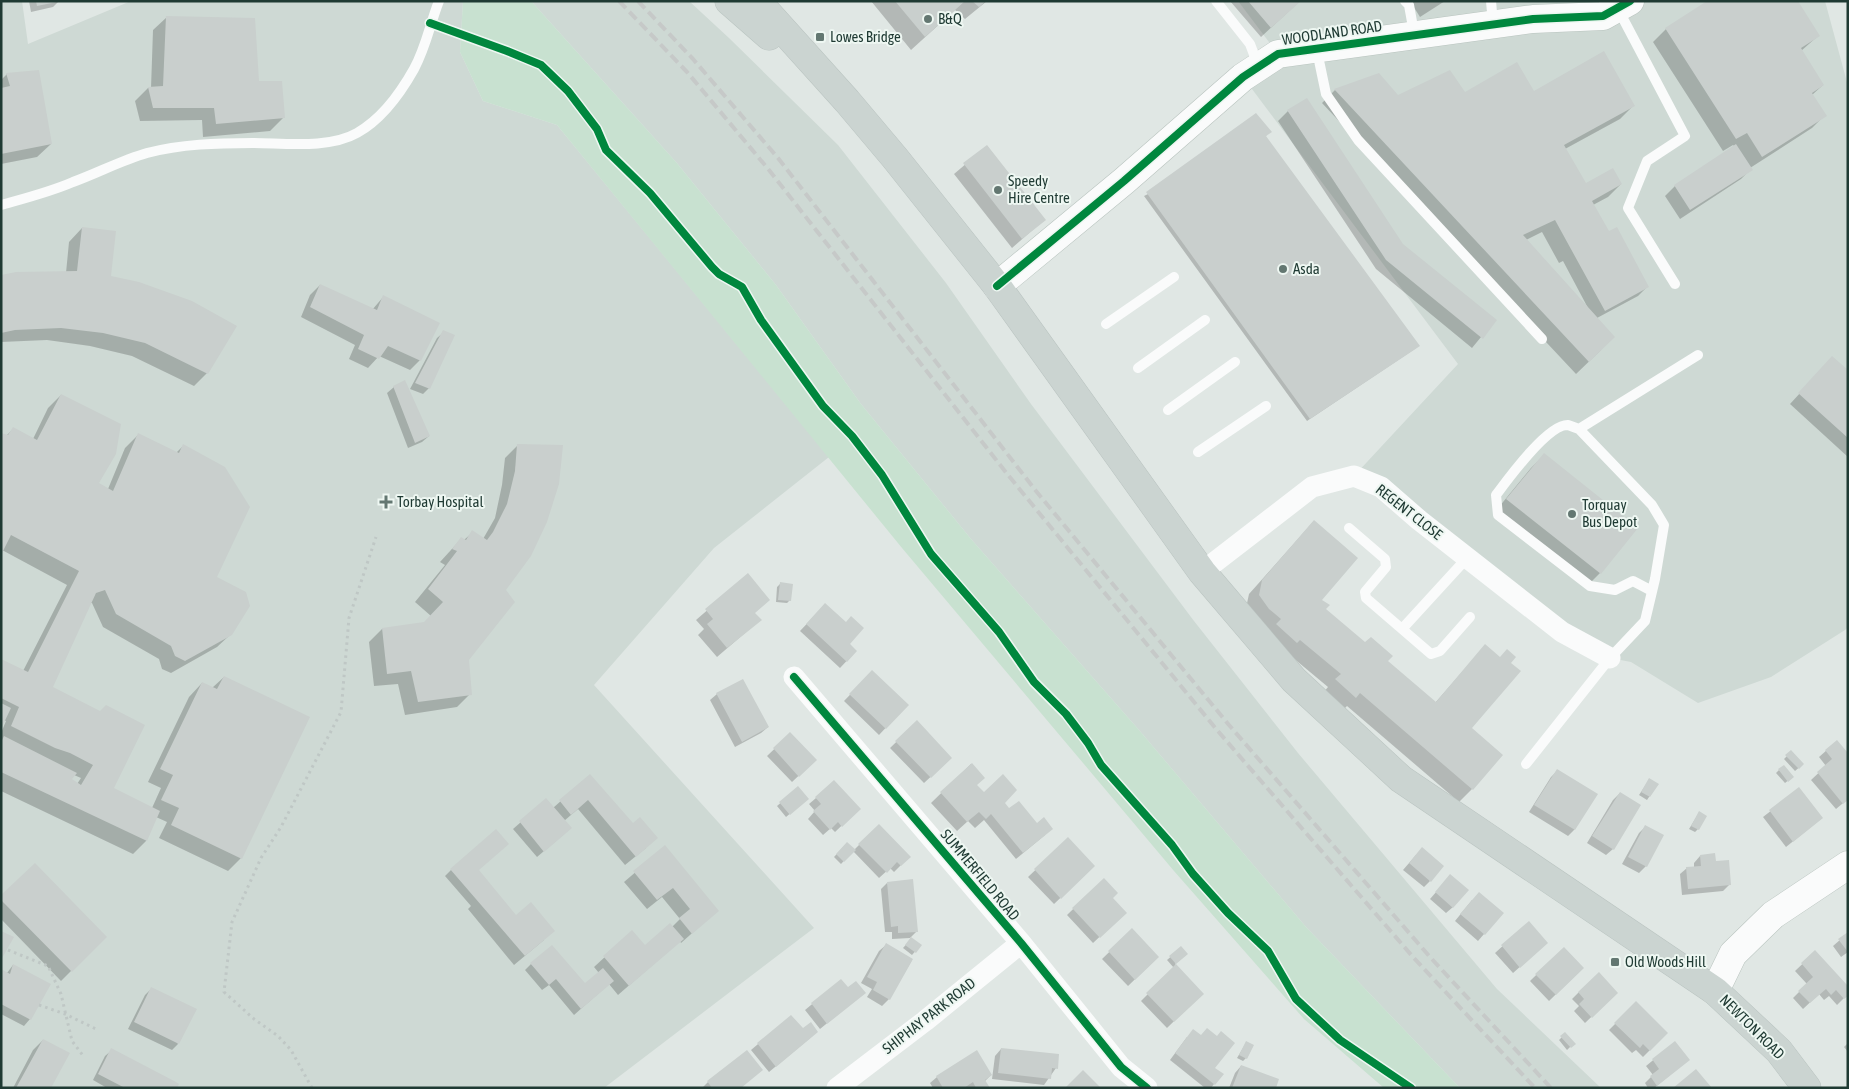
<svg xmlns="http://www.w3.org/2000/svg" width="1849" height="1089" viewBox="0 0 1849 1089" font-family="'Asap Condensed',sans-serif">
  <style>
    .built { fill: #ced9d4 }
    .green { fill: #c8e1d0 }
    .shadow { fill: #0003; fill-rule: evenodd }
    .building { fill: #c9cfcd }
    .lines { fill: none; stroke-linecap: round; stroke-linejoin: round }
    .secondary-casing { stroke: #b9c4bf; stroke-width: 29 }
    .primary-casing { stroke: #bac4c1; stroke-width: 29 }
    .path { stroke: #bfc7c5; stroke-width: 3; stroke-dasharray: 2.5 4; stroke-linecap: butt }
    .lane { stroke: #fafbfb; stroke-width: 10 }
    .street { stroke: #fafbfb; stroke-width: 21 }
    .secondary { stroke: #fafbfb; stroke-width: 28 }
    .primary { stroke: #cbd4d1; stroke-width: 28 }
    .rail { stroke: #c6c9c8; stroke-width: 4; stroke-dasharray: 10 5; stroke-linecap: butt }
    .cycleway-casing { stroke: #eef7f2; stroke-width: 11 }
    .cycleway { stroke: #00873e; stroke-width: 8 }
    .poi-dot { fill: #637771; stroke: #eef7f2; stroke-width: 2 }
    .labels { text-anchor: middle; stroke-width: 4; stroke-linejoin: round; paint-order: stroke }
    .poi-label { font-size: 15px; fill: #1f3a33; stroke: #eef7f2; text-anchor: start }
    .street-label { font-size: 15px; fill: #1f3a33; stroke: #eef7f2 }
  </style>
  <rect width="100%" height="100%" fill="#e0e7e4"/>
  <!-- built -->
  <path class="built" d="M1 1H22L28 44 131 1H463L460 52 483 101 557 125 829 457 714 548 594 685 814 928 604 1088H1Z
    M531 1H689L729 38 838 145 946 283 1031 404 1194 621 1298 753 1497 989 1601 1088H1460L1306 927 1139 730 971 539 861 404 776 285 676 162Z
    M1238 1H1825L1848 86V627L1845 630 1771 677 1698 703 1631 662 1610 658 1354 476 1458 364 1243 77 1278 54Z"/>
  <!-- green -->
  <path class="green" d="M463 1H531L676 162 776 285 861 404 971 539 1139 730 1306 927 1460 1088H1384L1304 1019 1174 871 902 548 557 125 483 101 460 52Z"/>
  <!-- shadow -->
  <path class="shadow" d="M29 1H59L53 7 31 12Z
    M871 1H987L965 19 955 10 911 50Z
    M1230 1H1300L1261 37Z
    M1410 1H1445L1420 17Z
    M167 17 258 82 283 118 270 131 203 137 202 120 140 121 135 101 148 88H151L153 30Z
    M1666 29 1818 36 1801 51 1823 85 1812 95 1825 115 1812 128 1750 168 1751 169 1741 179 1680 219 1665 196 1675 186 1735 147 1733 145 1723 151 1653 42Z
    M7 74 51 144 37 157 1 164V80Z
    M1335 90 1398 96 1533 93 1633 106 1620 119 1565 149 1585 185 1621 184 1608 197 1593 205 1607 231 1648 286 1638 296 1597 318 1601 350 1576 374 1322 103ZM1542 232 1559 263 1563 261 1588 308 1526 240Z
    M1288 111 1402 245 1495 320 1472 348 1376 269 1278 121Z
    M1267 135 1265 137 1416 348 1307 421 1144 196Z
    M987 146 1044 220 1012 248 954 174Z
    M82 228 110 276 207 373 194 386 132 356 90 346 47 340 1 342V276L66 273 69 242Z
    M320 285 372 310 384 296 420 360 410 370 379 356 368 368 349 359 355 345 301 317 310 295Z
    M444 332 429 388 423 394 410 389 437 338Z
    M1823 368 1848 372V457L1790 404Z
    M394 387 429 436 422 442 408 448 387 393Z
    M61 395 97 483 108 489 125 448 138 435 176 453 184 445 231 634 217 647 171 673 162 669 159 659 103 627 92 603H89L51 688 112 789 152 808 161 788 148 782 189 697 202 683 212 688 224 677 241 858 228 871 159 838 167 822 156 817 146 841 133 854 1 791V733L6 721 4 720 1 726V660L23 671 67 585 2 550 6 436 13 429 33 439 48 408ZM74 775 81 778 77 784 71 780Z
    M518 445 504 590 467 659 470 694 457 707 405 715 398 684 374 686 369 642 382 629 424 623 431 616 415 602 445 565 440 562 461 539 464 540 473 532 483 539 495 518 502 485 505 458Z
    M1544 455 1637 528 1600 573 1587 586 1494 513 1531 468Z
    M1314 521 1320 601 1324 610 1435 703 1485 646 1471 729 1472 789 1459 802 1347 706 1342 711 1323 693 1328 687 1286 652 1246 608 1249 594Z
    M748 575 768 600 754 613 760 620 717 657 698 635 704 629 696 620Z
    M780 584 790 600 787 603 776 602 777 587Z
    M819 611 856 651 840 668 800 631Z
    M872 672 907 705 879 735 844 701Z
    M717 694 768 727 761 733 735 747 710 700Z
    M917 722 951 758 924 783 890 748Z
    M790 734 809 766 792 782 767 756Z
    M1836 742 1848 799 1836 809 1811 780 1826 766 1819 757Z
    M1791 752 1803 764 1795 771 1784 759Z
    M971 764 976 785 998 807 1009 810 1045 835 1016 859 984 820 975 828 968 821 957 831 931 803Z
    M1779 770 1790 779 1785 783 1776 773Z
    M1557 771 1596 795 1574 830 1568 836 1529 812 1551 777Z
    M590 775 646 848 625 865 578 809 564 821V834L537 857 513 829 546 800 553 808Z
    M1647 783 1657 785 1647 800 1639 795Z
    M798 788 804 802 786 817 777 806Z
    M1799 789 1822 818 1786 847 1763 817Z
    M1620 793 1613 849 1606 855 1587 843 1613 800Z
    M816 798 859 809 835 832 831 828 823 835 808 819 815 811 809 804Z
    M1697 816 1698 829 1695 832 1689 829Z
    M879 825 909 857 894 872 890 868 879 878 853 851 841 864 834 857 847 843 854 850Z
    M1645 827 1662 836 1646 866 1639 873 1622 864 1639 833Z
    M1068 839 1094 866 1054 904 1028 877Z
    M665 847 717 911 681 943 680 941 618 995 609 984 574 1015 549 985 542 990 525 970 531 964 585 985 599 973 594 967 632 932 645 947 672 927 680 919 662 897 647 909 624 882Z
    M1416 855 1430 881 1424 887 1403 870Z
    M1700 856 1715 863 1730 884 1723 891 1682 895 1680 874 1687 868 1694 867V863Z
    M451 870H477L516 917 544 940 514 965 468 909 471 906 445 876Z
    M1104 879 1111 898 1125 913 1093 943 1067 915Z
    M887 883 917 931 910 938 892 939V932H885L881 889Z
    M1444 883 1453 907 1446 913 1430 899Z
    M1 897 105 937 61 981 1 919Z
    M1472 900 1502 913 1478 941 1455 921Z
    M1529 922 1540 949 1513 973 1495 953Z
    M1132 930 1158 957 1128 986 1102 959Z
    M1848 933V952L1841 957 1833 946Z
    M911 939 920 946 912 955 903 948Z
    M886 945 912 960 889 999 882 1006 867 997 872 989 861 983 879 951Z
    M1181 948 1187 954 1175 964 1202 994 1167 1028 1141 1001 1174 968 1167 960Z
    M1564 948 1583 968 1549 1001 1530 981Z
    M1815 952 1848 994 1837 1005 1829 996 1824 1000 1819 994 1803 1009 1793 998 1807 984 1795 971Z
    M13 965 30 1019 24 1026 1 1014V970L7 973Z
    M841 980 848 989 864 993 820 1029 805 1010Z
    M151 989 178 1044 172 1050 128 1029 145 995Z
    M1579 992 1610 999 1585 1023 1574 1011 1579 1006 1572 999Z
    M1636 1003 1667 1033 1643 1057 1636 1050 1632 1053 1609 1030Z
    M791 1016 810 1038 769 1072 751 1050Z
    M1565 1034 1574 1043 1567 1050 1559 1040Z
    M1187 1037 1214 1068V1084L1211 1088H1205L1170 1060Z
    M43 1040 50 1088H13L33 1050Z
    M1246 1043V1058L1243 1061 1237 1058Z
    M1674 1043 1681 1066 1654 1088H1648L1645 1083 1653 1075 1646 1066Z
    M1848 1043V1052L1844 1047Z
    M1001 1049 1056 1068 1044 1085 992 1079 995 1056Z
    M112 1050 176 1088H107L93 1080 105 1056Z
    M747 1052 741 1088H702L708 1082Z
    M1241 1066 1274 1088H1229L1235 1073Z
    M991 1075 984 1082 988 1088H933L930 1083 937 1077Z"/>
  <!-- building -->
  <path class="building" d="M36 1H57V2L37 6Z
    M895 1H965L925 37Z
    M972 1H986L979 7Z
    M1248 1H1301L1271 28Z
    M1707 1H1798L1820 36 1801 48 1824 85 1812 93 1827 116 1762 157 1747 133 1736 139 1665 28Z
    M166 16 255 18 259 81H282L285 118 216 124 214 108H153L148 87 163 86Z
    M1604 51 1635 106 1564 145 1586 183 1613 168 1622 184 1592 201 1609 231 1617 227 1649 287 1605 311 1555 220 1523 235 1615 337 1589 362 1334 89 1379 73 1398 95 1450 70 1465 92 1517 62 1534 91Z
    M39 70 52 144 1 154V88L10 86 6 73Z
    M1307 98 1403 244 1497 320 1483 339 1386 260 1287 110Z
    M1256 113 1272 132 1266 136 1420 346 1310 419 1146 192Z
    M1736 144 1753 170 1690 210 1674 185Z
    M987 145 1046 220 1022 239 963 163Z
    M82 227 116 231 111 276 139 282 192 301 237 326 208 374 145 343 103 333 61 328 15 330 1 333V275L16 272 77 271Z
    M320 284 377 310 383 295 440 323 421 361 388 346 379 359 358 349 364 335 310 307Z
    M443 330 455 335 430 389 415 383Z
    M1832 356 1848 370V438L1798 393Z
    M405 380 430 436 415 443 393 386Z
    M61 394 121 424 116 454 99 483 113 491 138 433 179 453 183 444 225 467 250 507 217 577 246 592 250 606 232 635 185 661 175 656 171 646 116 614 105 590 96 593 53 687 100 711 106 705 145 725 114 788 160 811 147 841 1 772V742L4 736 77 773 72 779 81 785 93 765 70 753 55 748 11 726 19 707 1 698V659L28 672 79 571 11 535 1 555V433L8 435 13 427 37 440Z
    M517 444 563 445 559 484 547 522 531 556 506 590 515 602 469 660 472 695 418 702 411 671 387 674 382 628 424 622 443 602 428 589 457 551 452 549 461 537 466 540 472 530 487 540 493 532 507 504 515 471Z
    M1544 453 1638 528 1601 574 1506 499Z
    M1314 520 1358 558 1322 600 1330 605 1326 609 1365 642 1371 637 1393 656 1388 661 1436 702 1485 644 1500 657 1507 649 1516 657 1511 663 1521 671 1472 728 1503 755 1473 790 1360 693 1356 698 1335 679 1341 674 1300 640 1297 643 1276 624 1281 619 1269 609 1259 595 1262 580Z
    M748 573 770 600 755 613 762 620 727 648 707 624 713 619 705 609Z
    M780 582 793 584 791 601 778 600Z
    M825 603 846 622 851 616 864 628 850 644 857 651 847 662 806 624Z
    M872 670 909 705 886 729 849 694Z
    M224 676 310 717 242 859 171 825 179 808 161 800 173 775 160 769 202 682 217 689Z
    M743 679 769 727 742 742 716 693Z
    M1 703 11 708 1 729Z
    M917 720 952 758 931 778 895 741Z
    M790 732 817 760 799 777 773 748Z
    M1837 740 1848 753V800L1843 804 1817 772 1832 759 1825 750Z
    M1791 750 1804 764 1799 769 1785 755Z
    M972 763 985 778 977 785 984 792 1003 774 1017 790 1005 803 1009 808 1019 801 1037 823 1044 817 1053 829 1023 853 991 814 986 819 979 812 967 822 940 792Z
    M1784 765 1794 777 1788 782 1778 769Z
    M1557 769 1598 794 1575 830 1534 805Z
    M590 774 633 823 640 817 658 838 636 857 588 800 571 815 559 800Z
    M1649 778 1659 784 1650 797 1641 792Z
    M834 780 861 809 842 827 838 822 830 830 813 811 821 804 815 797Z
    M798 786 809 799 790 815 779 802Z
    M1799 787 1823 818 1793 842 1769 810Z
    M1620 792 1641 805 1614 850 1592 836Z
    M546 798 572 828 544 852 519 821Z
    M1699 811 1707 816 1699 830 1691 826Z
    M879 824 911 857 901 866 897 862 887 873 858 844Z
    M1645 825 1664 835 1647 867 1628 857Z
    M496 829 509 844 479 870 516 915 531 902 555 931 525 956 450 869Z
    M1068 837 1095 866 1061 899 1034 869Z
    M847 842 856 850 844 862 836 854Z
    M665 845 719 911 692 934 679 918 690 909 673 888 657 900 633 871Z
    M1422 847 1444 866 1431 882 1409 863Z
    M1715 853 1716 861 1729 860 1731 885 1688 889 1686 867 1701 866 1700 855Z
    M35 863 107 937 72 972 1 900V895Z
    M1450 874 1469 890 1453 908 1435 892Z
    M1104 878 1118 893 1113 898 1127 913 1100 938 1072 908Z
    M913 879 918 932 898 933V926L891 927 887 882Z
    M1479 892 1504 913 1485 935 1460 914Z
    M1529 921 1548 943 1520 968 1501 945Z
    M670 923 684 939 629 986 603 956 632 930 645 945Z
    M1132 928 1159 957 1135 980 1108 951Z
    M1 931 14 937 1 960Z
    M1848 932V952L1838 939Z
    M911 937 922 945 916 953 905 945Z
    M886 943 913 959 890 1000 873 990 877 982 867 977Z
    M552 945 585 983 603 968 614 981 581 1009 556 979 549 985 530 963Z
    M1181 946 1188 954 1176 964 1169 956Z
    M1564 947 1584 968 1556 995 1535 974Z
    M1815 950 1848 986V996L1844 999 1836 990 1831 995 1826 989 1810 1003 1798 991 1813 977 1801 963Z
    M13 964 51 984 31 1020 1 1004V969L10 974Z
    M1176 964 1204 994 1174 1022 1146 993Z
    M1599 972 1618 993 1592 1018 1579 1004 1584 999 1578 992Z
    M841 979 848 987 856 981 866 993 827 1024 811 1003Z
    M151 987 197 1009 179 1044 134 1022Z
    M1636 1001 1668 1033 1650 1051 1643 1044 1640 1048 1614 1023Z
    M791 1015 803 1028 811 1022 818 1032 776 1067 757 1043Z
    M1207 1028 1217 1036 1221 1031 1235 1043 1215 1068 1224 1074 1215 1085 1175 1053 1193 1029 1201 1035Z
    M1565 1032 1576 1044 1571 1048 1560 1036Z
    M43 1039 70 1053 51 1088H16Z
    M1246 1041 1254 1045 1247 1059 1239 1055Z
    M1675 1041 1690 1060 1657 1086 1650 1076 1659 1069 1652 1059Z
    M111 1048 176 1082 179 1084 177 1088H125L98 1074Z
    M1001 1048 1059 1054 1058 1069 1052 1068 1051 1079 998 1073Z
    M747 1050 763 1070 741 1088H712L707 1081Z
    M977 1050 992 1075 985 1080 990 1088H976L973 1082 964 1088H943L936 1076Z
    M1241 1065 1279 1079 1276 1088H1232Z
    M1696 1069 1712 1088H1673Z
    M1083 1070 1101 1088H1065Z"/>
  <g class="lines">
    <!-- secondary casing -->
    <g class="secondary-casing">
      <path id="secondary" d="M997 286 1124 181 1243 77 1278 54 1533 19 1603 16 1630 1
        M1715 991 1733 954 1773 915 1848 865"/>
    </g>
    <!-- primary casing -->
    <g class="primary-casing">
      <path id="primary" d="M729 1 769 36
        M757 1 847 101 895 158 997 286 1202 572 1294 680 1401 779 1715 991 1779 1051 1807 1088"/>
    </g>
    <!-- path -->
    <path class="path" d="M8 950 48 966 61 994 72 1041 84 1057
      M39 1005 65 1014 98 1030
      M312 1088 291 1050 278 1036 254 1019 224 992 232 922 261 858 281 827 341 712 349 618 376 537"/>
    <!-- lane -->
    <path class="lane" d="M1216 1 1250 44 1258 65
      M1405 1 1409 5 1414 33
      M1491 1 1493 24
      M1618 9 1685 136 1647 161 1628 208 1675 284
      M1317 51 1326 94 1358 140 1542 339
      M1 205C26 198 50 192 73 182 98 173 122 160 147 153 181 144 218 143 253 143 284 143 329 149 357 133 382 119 400 94 414 69 426 47 430 24 439 1
      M1106 324 1174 277
      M1138 368 1205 320
      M1168 410 1235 362
      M1579 429C1576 428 1571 426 1568 425 1548 424 1508 479 1496 495L1498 515 1590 586 1615 590 1633 581 1652 591
      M1198 452 1266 406
      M1349 528 1385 559 1386 567 1365 592 1366 598 1402 629 1467 558
      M1402 629 1431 654 1440 651 1470 617
      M1526 764 1610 658 1645 621 1655 579 1664 525 1652 505 1579 429 1698 355"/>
    <!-- street -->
    <path class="street" d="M1202 572 1312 487 1354 476 1381 487 1419 520 1562 632 1610 658
      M794 677 1021 943 1121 1067 1147 1088
      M837 1088 925 1021 1021 943"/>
    <!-- secondary -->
    <use href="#secondary" class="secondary"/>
    <!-- primary -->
    <use href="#primary" class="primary"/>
    <!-- rail -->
    <path class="rail" d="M619 1 687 72 769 170 1008 475 1217 730 1413 957 1535 1088
      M638 1 693 59 778 158 1036 491 1229 725 1430 957 1551 1088"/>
    <!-- cycleway casing -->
    <g class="cycleway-casing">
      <path id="cycleway" d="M430 23 507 51 541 65 568 91 597 129 606 150 650 193 712 267 719 274 742 287 761 320 823 406 852 436 882 475 931 554 999 632 1034 682 1066 714 1088 743 1101 765 1172 845 1193 874 1228 913 1268 951 1296 999 1340 1040 1411 1088
        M997 286 1124 181 1243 77 1278 54 1533 19 1603 16 1630 1
        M794 677 1021 943 1121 1067 1147 1088"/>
    </g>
    <!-- cycleway -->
    <use href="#cycleway" class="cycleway"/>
  </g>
  <!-- markers -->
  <g class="poi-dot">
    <circle cx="928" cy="19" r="5"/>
    <rect x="815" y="32" width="10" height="10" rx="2.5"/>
    <circle cx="998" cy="190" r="5"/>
    <circle cx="1283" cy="269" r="5"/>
    <path d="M383.5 494.5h5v5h5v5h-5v5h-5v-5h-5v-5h5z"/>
    <circle cx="1572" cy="514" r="5"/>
    <rect x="1610" y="957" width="10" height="10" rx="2.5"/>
  </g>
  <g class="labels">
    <!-- poi labels -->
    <g class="poi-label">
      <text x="938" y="24">B&amp;Q</text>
      <text x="830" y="42">Lowes Bridge</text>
      <text x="1008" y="186">Speedy<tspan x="1008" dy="17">Hire Centre</tspan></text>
      <text x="1293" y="274">Asda</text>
      <text x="397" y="507">Torbay Hospital</text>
      <text x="1582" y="510">Torquay<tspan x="1582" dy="17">Bus Depot</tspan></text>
      <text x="1625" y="967">Old Woods Hill</text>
    </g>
    <!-- street labels -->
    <g class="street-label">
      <text transform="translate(1332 33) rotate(-8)" y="5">WOODLAND ROAD</text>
      <text transform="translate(1409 512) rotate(38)" y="5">REGENT CLOSE</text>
      <text transform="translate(980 875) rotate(50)" y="5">SUMMERFIELD ROAD</text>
      <text transform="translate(929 1016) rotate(-38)" y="5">SHIPHAY PARK ROAD</text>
      <text transform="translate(1752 1027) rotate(45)" y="5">NEWTON ROAD</text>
    </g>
  </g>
  <!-- border -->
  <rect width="1849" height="1089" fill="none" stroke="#1f3a33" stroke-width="5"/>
</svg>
